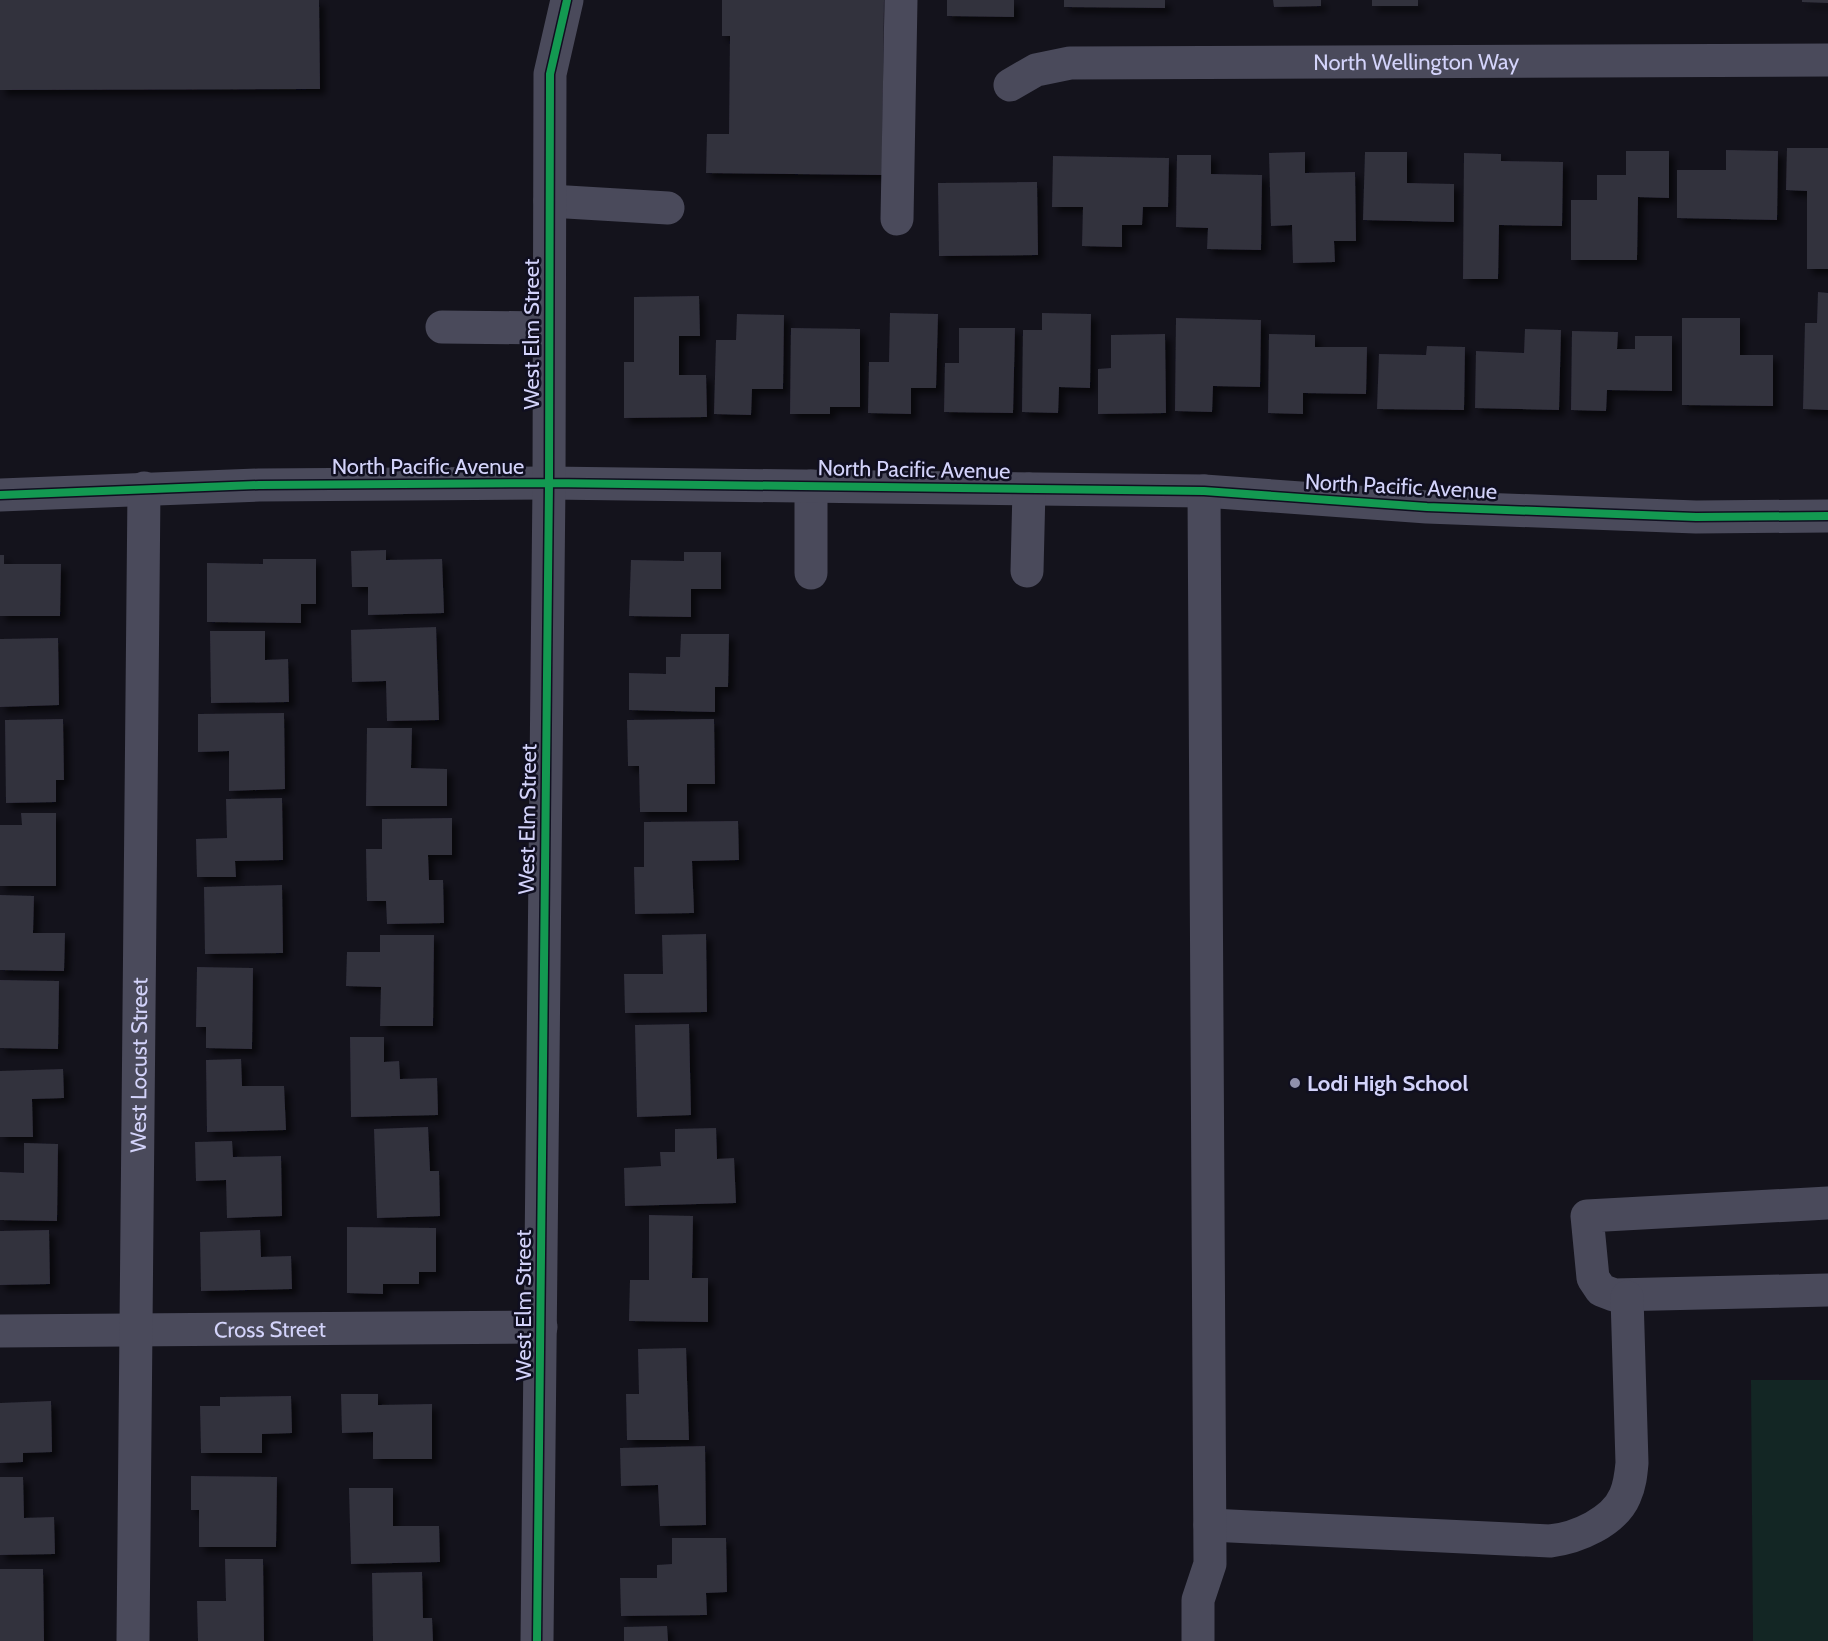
<svg xmlns="http://www.w3.org/2000/svg" width="1828" height="1641" viewBox="0 0 1828 1641" font-family="Cabin,sans-serif">
  <style>
    .park { fill: #132624 }
    .building { fill: #32313e; filter: url(#shadow) }
    .lines { fill: none; stroke-linecap: round; stroke-linejoin: round }
    .minor { stroke: #4a4a5b; stroke-width: 33 }
    .cycleway-casing { stroke: #100f20; stroke-width: 11 }
    .cycleway { stroke: #139951; stroke-width: 8 }
    .poi-dot { fill: #9090ac; stroke: #100f20; stroke-width: 2 }
    .labels { text-anchor: middle; stroke-width: 5; stroke-linejoin: round; paint-order: stroke }
    .street-label { font-size: 22px; fill: #d3d3fa; stroke: #100f20 }
    .poi-label { font-size: 22px; font-weight: bold; fill: #d3d3fa; stroke: #100f20; text-anchor: start }
  </style>
  <defs>
    <filter id="shadow"><feDropShadow dx="5.5" dy="5.5" stdDeviation="3" flood-color="#0009"/></filter>
  </defs>
  <rect width="100%" height="100%" fill="#14131c"/>
  <!-- park -->
  <path class="park" d="M1751 1380H1828V1641H1753Z"/>
  <!-- building -->
  <path class="building" d="M0 0H319L320 89 0 90Z
    M722 0H884L882 175 706 173 707 134H729L730 36H722Z
    M947 0H1014V17L947 16Z
    M1064 0H1165V8L1064 7Z
    M1273 0H1321V6L1274 7Z
    M1372 0H1418V6H1372Z
    M1802 0H1828V3L1802 2Z
    M1787 148H1828V269H1807V191L1786 190Z
    M1726 150 1778 151 1777 220 1677 218V170H1726Z
    M1626 151H1669V198L1638 197 1637 260H1571V200H1597V175H1626Z
    M1305 152V173L1355 172 1356 241H1334L1335 262 1293 263 1292 225 1271 226 1269 153Z
    M1365 152H1407V183L1454 184V222L1363 220Z
    M1464 153 1501 154V161L1563 162 1562 226 1499 225 1498 279H1463Z
    M1177 155H1211V174L1262 175 1261 250 1207 249 1208 228 1176 227Z
    M1053 156 1169 158 1168 207H1143L1142 225H1122V247L1082 246 1083 207H1052Z
    M1037 182 1038 255 939 256 938 183Z
    M1818 292 1828 293V410L1803 409 1805 323H1817Z
    M699 296 700 336H679V375H706L707 417 624 418V362H634V297Z
    M890 313 938 314 936 388H911V414L868 413 869 362H889Z
    M1042 313 1091 314 1090 388 1059 387 1058 413 1022 412 1023 330H1042Z
    M737 314 784 315 783 389H752L751 415 714 414 716 340H736Z
    M1176 318 1261 320 1260 387 1213 386 1212 412 1175 411Z
    M1682 318H1740V355H1773V406L1682 405Z
    M791 328 860 329V407H830V414H790Z
    M959 328H1015L1013 413 944 412 945 363H959Z
    M1525 329 1561 330 1559 410 1475 408 1476 351 1524 353Z
    M1572 331 1618 332 1617 349H1635V336H1672V391L1607 390 1606 411 1571 410Z
    M1165 334 1166 413 1098 414V369L1111 368V335Z
    M1269 334 1315 335V347H1367L1366 394 1303 393V414L1268 413Z
    M1427 346 1465 347 1464 410 1377 409 1379 354 1426 355Z
    M386 550V560L442 559 444 613 368 615V587H352L351 551Z
    M684 552H721V589H691V617L629 616 631 560 684 561Z
    M0 555H4V564H61L60 616H0Z
    M263 559H316V604H301V623L207 622V563L263 564Z
    M436 627 439 720 387 721 386 681 352 682 351 630Z
    M210 631H265V660L288 659 289 702 211 703Z
    M681 634H729L728 687H715V712L629 710V673L666 674V657H680Z
    M58 638 59 705 0 707V639Z
    M284 713 285 789 229 791V751L198 752V714Z
    M63 719 64 780H56V802L6 803 5 720Z
    M714 719 715 784H687V812H640L639 766H628L627 720Z
    M367 728H412L411 768 447 769V806H366Z
    M282 798 283 860 235 861 236 877H197L196 839 227 838 226 799Z
    M21 813H56V886H0V825H22Z
    M452 818V855H428L429 880H443L444 923 387 924 386 901H367L366 849H382V819Z
    M738 821 739 860 692 861 694 913 635 914 634 867H644V822Z
    M282 885 283 953 205 954 204 887Z
    M0 895 34 896 33 933H65L64 971 0 970Z
    M706 934 707 1012 625 1013 624 974H663L662 935Z
    M380 935H434L433 1026H380L381 987 346 986 347 952H380Z
    M197 967 253 968 252 1049 206 1048V1027H196Z
    M0 980 59 981 58 1049 0 1048Z
    M689 1024 691 1115 637 1117 635 1025Z
    M350 1037H384V1062L399 1061 400 1079 437 1078 438 1115 351 1117Z
    M241 1059 242 1086H284L286 1130 207 1132 206 1060Z
    M63 1069 64 1098 32 1099 33 1137H0V1071Z
    M428 1127 430 1171H439L440 1216 377 1218 374 1129Z
    M716 1128 717 1159 734 1158 736 1203 625 1206 624 1168 661 1166 660 1152H675V1129Z
    M232 1141 233 1157 281 1156 282 1216 227 1218 226 1180 196 1181 195 1142Z
    M24 1143 58 1144 57 1221 0 1220V1172L24 1173Z
    M649 1215 693 1216 692 1278H708V1322L629 1321 630 1280H649Z
    M347 1227 436 1228V1272H419V1284H383V1294L347 1293Z
    M49 1230 50 1284 0 1285V1231Z
    M260 1230 261 1257 291 1256 292 1289 201 1291 200 1232Z
    M686 1348 689 1440H627L626 1394H639L638 1349Z
    M341 1394H378V1405L432 1404V1459H373V1432L342 1433Z
    M291 1396 292 1433 262 1434V1453H201L200 1406H220V1397Z
    M51 1401 52 1452 23 1453V1462L0 1463V1403Z
    M705 1446 706 1525 660 1526 658 1485 621 1486 620 1448Z
    M191 1476 277 1477 276 1547H199V1510H191Z
    M0 1477H23L24 1518 54 1517 55 1554 0 1555Z
    M349 1488H393V1526H439L440 1562 351 1564Z
    M672 1538H726L727 1592 706 1593 707 1615 621 1616 620 1578H657V1565L672 1564Z
    M225 1559H263L264 1641H198L197 1601H226Z
    M0 1569H43L44 1641H0Z
    M422 1572 423 1618H432L433 1641H373L372 1573Z
    M667 1626 668 1641H624V1627Z"/>
  <g class="lines">
    <!-- minor -->
    <g class="minor">
      <path id="s1" d="M1010 85 1036 70 1070 63 1828 60"/>
      <path d="M550 201 668 208"/>
      <path d="M897 219 901 0"/>
      <path d="M442 327 548 328"/>
      <path d="M811 486V573"/>
      <path d="M0 495 259 485 549 483 1204 491 1427 507 1696 517 1828 516"/>
      <path d="M1027 571 1029 489"/>
      <path d="M1828 1203 1587 1216 1593 1278 1601 1290 1614 1295 1828 1290"/>
      <path id="s2" d="M0 1331 541 1327"/>
      <path d="M1210 1525 1550 1541C1577 1538 1614 1522 1625 1496 1630 1485 1631 1474 1632 1463L1627 1297"/>
      <path id="s3" d="M133 1641 144 488"/>
      <path d="M537 1641 549 483 550 74 567 0"/>
      <path d="M1198 1641V1600L1210 1564 1204 491"/>
    </g>
    <!-- cycleway casing -->
    <g class="cycleway-casing">
      <path id="cycleway" d="M0 495 259 485 549 483 1204 491 1427 507 1696 517 1828 516
        M537 1641 549 483 550 74 567 0"/>
    </g>
    <!-- cycleway -->
    <use href="#cycleway" class="cycleway"/>
  </g>
  <!-- markers -->
  <circle class="poi-dot" cx="1295" cy="1083" r="6"/>
  <g class="labels">
    <!-- street labels -->
    <g class="street-label">
      <text dy="8" stroke="none"><textPath href="#s1" startOffset="411">North Wellington Way</textPath></text>
      <text transform="translate(531 334) rotate(-90)" y="8">West Elm Street</text>
      <text x="428" y="474">North Pacific Avenue</text>
      <text transform="translate(914 469) rotate(1)" y="8">North Pacific Avenue</text>
      <text transform="translate(1401 486) rotate(3)" y="8">North Pacific Avenue</text>
      <text transform="translate(527 819) rotate(-89)" y="8">West Elm Street</text>
      <text dy="8" stroke="none"><textPath href="#s3" startOffset="576">West Locust Street</textPath></text>
      <text transform="translate(523 1305) rotate(-90)" y="8">West Elm Street</text>
      <text dy="8" stroke="none"><textPath href="#s2" startOffset="270">Cross Street</textPath></text>
    </g>
    <!-- poi labels -->
    <g class="poi-label">
      <text x="1307" y="1091">Lodi High School</text>
    </g>
  </g>
</svg>
